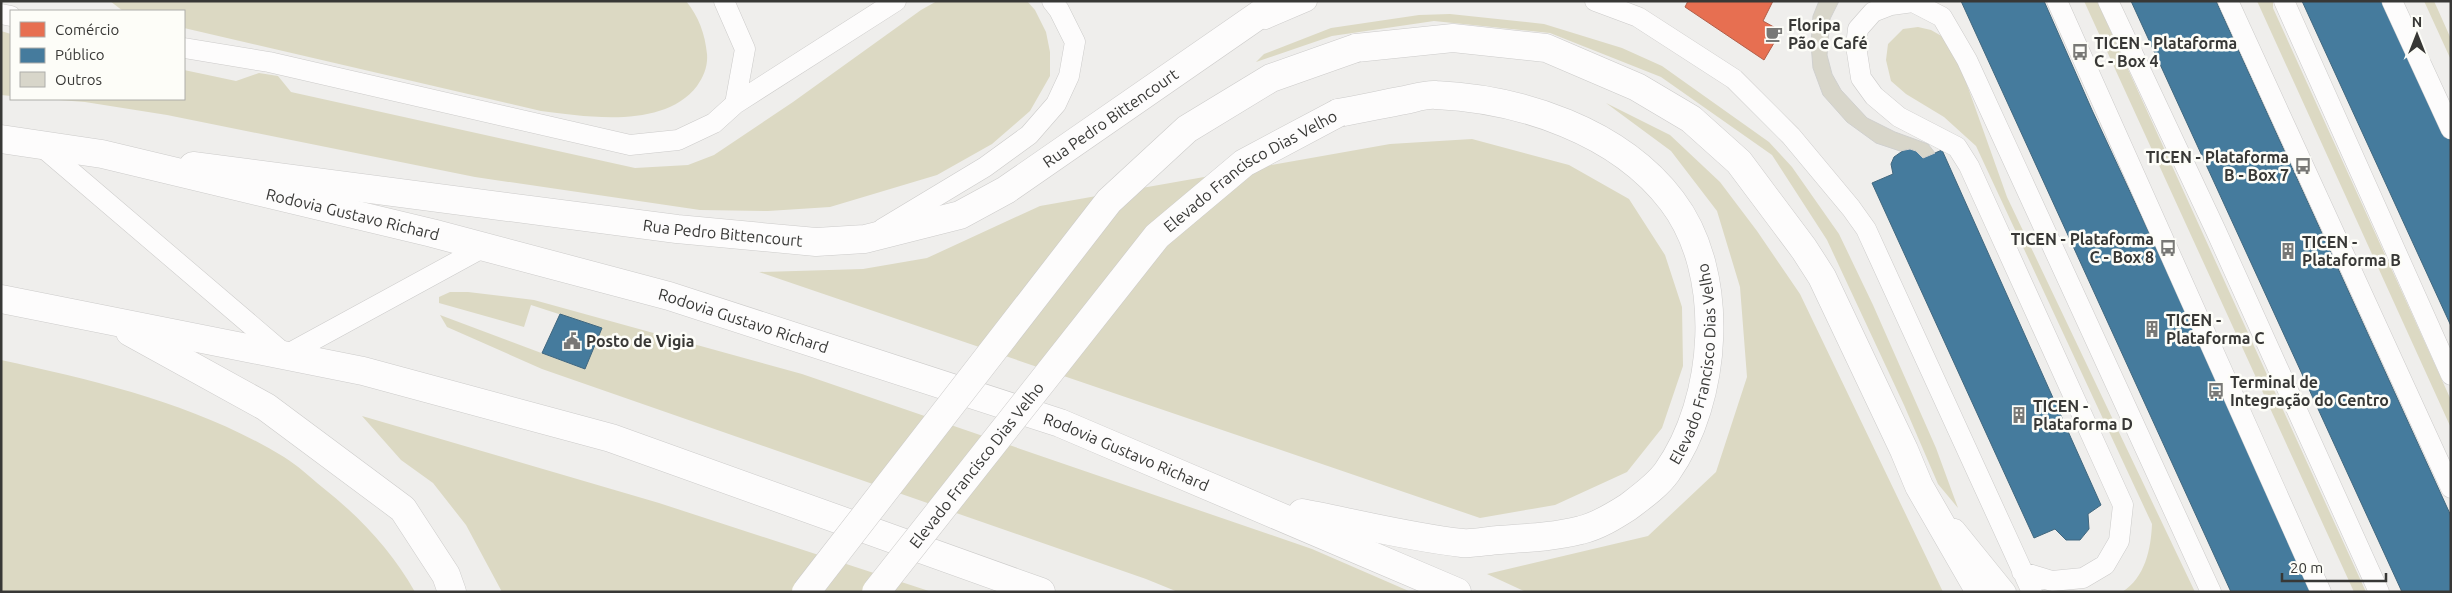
<svg xmlns="http://www.w3.org/2000/svg" width="2452" height="593" viewBox="0 0 2452 593" font-family="Ubuntu,sans-serif">
  <style>
    .green { fill: #dcd9c3 }
    .shops { fill: #e76f51; stroke: #b25e49 }
    .public { fill: #457b9d; stroke: #41677e }
    .building { fill: #d8d6ca; stroke: #d0d0ce }
    .lines { fill: none; stroke-linecap: round; stroke-linejoin: round }
    .service-casing { stroke: #cccbca; stroke-width: 21 }
    .primary-casing { stroke: #cccbca; stroke-width: 29 }
    .trunk-casing { stroke: #cccbca; stroke-width: 29 }
    .service { stroke: #fdfcfc; stroke-width: 20 }
    .primary { stroke: #fdfcfc; stroke-width: 28 }
    .trunk { stroke: #fdfcfc; stroke-width: 28 }
    .trunk-bridge-casing { stroke: #cccbca; stroke-width: 29; stroke-linecap: butt }
    .trunk-bridge { stroke: #fdfcfc; stroke-width: 28 }
    .labels { text-anchor: middle; stroke-width: 5; stroke-linejoin: round; paint-order: stroke }
    .poi-label { font-size: 16px; font-weight: bold; fill: #383836; stroke: #fdfdf8; text-anchor: start }
    .street-label { font-size: 16px; fill: #383836; stroke: #fdfdf8 }
  </style>
  <rect width="100%" height="100%" fill="#efeeec"/>
  <!-- green -->
  <path class="green" d="M110 1H686C699 17 705 34 707 54 708 66 704 76 697 86 664 129 588 117 541 111L184 28V11H123Z
    M937 1H1027L1035 10 1046 32 1050 52V76L1030 111 992 144 937 175 830 207 768 211 700 210 475 177 167 115 85 102 46 99H184V70L236 81 259 73 278 76 291 92 635 168 688 165 714 155 793 102 921 10Z
    M2084 1H2097L2366 592H2354Z
    M2257 1H2273V8L2451 400V428Z
    M2424 1H2434L2451 39V60Z
    M1450 14 1544 24 1622 48 1662 66 1769 142 1792 167 1839 234 1873 305 1936 448 1958 508 1938 484 1904 405 1827 240 1772 155 1661 77 1550 33 1434 21 1332 36 1256 62 1264 54 1331 28 1419 15Z
    M1918 27 1931 30 1945 38 1960 65 2007 197 2195 592H2122C2145 578 2151 549 2152 524L1976 146 1944 117 1906 94 1891 81 1886 60 1888 44 1903 29Z
    M1 31 11 34V96L1 95Z
    M1606 103 1670 135 1720 182 1757 231 1800 294 1943 592H1526L1487 574 1648 536 1716 472 1747 377 1740 287 1717 211 1671 151Z
    M1472 139 1569 165 1629 199 1665 255 1682 307 1683 366 1662 428 1627 472 1555 505 1480 518 759 272 863 269 927 258 1040 206 1390 144Z
    M450 292H468L534 300 802 374 1312 549 1411 592H1178L1146 579 542 369 447 327 440 315 584 369 602 328 531 305 524 327 439 303V297Z
    M1 360C98 381 199 405 284 457 297 465 310 477 322 487 359 516 392 551 415 592H1Z
    M362 416 659 503 932 592H502L466 525 433 483 401 460Z"/>
  <!-- shops -->
  <path class="shops" d="M1688 1H1773L1763 21 1781 31 1764 60 1685 7Z"/>
  <!-- public -->
  <path class="public" d="M1961 1H2044L2092 110 2316 592H2231Z
    M2131 1H2216L2451 516V592H2402Z
    M2302 1H2387L2451 143V326Z
    M1910 149 1916 151 1923 158 1942 150 2101 505 2088 514 2089 529 2080 540H2066L2055 529 2034 538 1872 183 1893 174 1891 164 1894 157 1904 150Z
    M560 314 602 328 585 369 542 353Z"/>
  <!-- building -->
  <path class="building" d="M1819 1H1839L1830 19 1827 55 1832 74 1841 90 1867 118 1895 132 1928 144 1935 153 1923 158 1916 151 1910 149 1900 151 1876 143 1847 122 1823 95 1813 68 1811 44 1813 16Z"/>
  <g class="lines">
    <!-- service casing -->
    <g class="service-casing">
      <path id="service" d="M1595 1 1638 17 1734 79 1791 136 1851 208 1866 229 2032 592
        M2057 1 2321 592
        M2108 1 2216 231 2379 592
        M2228 1 2451 488
        M2284 1 2451 375
        M2392 1 2451 129
        M1 14 11 16
        M1265 19 1307 1
        M184 48 269 62 630 145 678 140 714 123 735 104 745 49 724 1
        M735 104 896 1
        M40 145 286 355 484 247
        M882 229 985 167 1029 135 1056 104 1069 76 1075 42 1059 10 1052 1
        M1955 529 2006 592
        M2022 572 2052 581 2083 578 2105 565 2119 541 2123 505 1969 166 1957 147 1899 117 1874 96 1861 78 1856 46 1858 29 1873 12 1891 5 1913 2 1942 17 1967 60 2211 592"/>
    </g>
    <!-- primary casing -->
    <g class="primary-casing">
      <g id="primary">
        <path id="s1" d="M193 166 677 229 816 242 865 239 960 215 1006 190 1279 1"/>
      </g>
    </g>
    <!-- trunk casing -->
    <g class="trunk-casing">
      <g id="trunk">
        <path d="M1356 48 1453 38 1546 48 1637 87 1691 119 1739 162 1804 249 1822 277 1904 450 1919 486 1980 592"/>
        <path id="s2" d="M1 139 102 154 432 233 669 296 1060 423 1457 592"/>
        <path d="M1 299 363 371 611 438 1041 592"/>
        <path d="M130 332 266 407 403 509 446 575 452 592"/>
        <path id="s3" d="M1302 513C1355 523 1408 537 1462 543 1473 544 1486 541 1498 540 1526 538 1554 537 1581 530 1598 526 1614 516 1628 507 1641 497 1657 486 1667 472 1718 400 1727 273 1672 201 1619 131 1521 99 1436 95 1426 94 1415 98 1405 100 1383 104 1361 109 1338 113"/>
      </g>
    </g>
    <!-- service -->
    <use href="#service" class="service"/>
    <!-- primary -->
    <use href="#primary" class="primary"/>
    <!-- trunk -->
    <use href="#trunk" class="trunk"/>
    <!-- trunk-bridge casing -->
    <g class="trunk-bridge-casing">
      <g id="trunk-bridge">
        <path d="M806 592 1109 201 1187 129 1271 78 1356 48"/>
        <path id="s4" d="M876 592 1157 236 1244 163 1338 113"/>
      </g>
    </g>
    <!-- trunk-bridge -->
    <use href="#trunk-bridge" class="trunk-bridge"/>
  </g>
  <!-- icons -->
  <defs>
    <g id="cafe-bare" transform="scale(1.35)"><path d="M-5.5-4.5H6V0H3Q3 3.5 0 3.5H-2.5Q-5.5 3.5-5.5 0ZM3-3.2v2h1.7v-2ZM-6 4.5H4V6H-6Z" fill="#787876" stroke="#fdfdf8" stroke-width="2.5" paint-order="stroke"/></g>
    <g id="bus-bare" transform="scale(1.35)"><path d="M-5-6H5V4H4V6H2V4H-2V6H-4V4H-5ZM-3.5-4V0h7V-4ZM-3.5 1.2v1.5H-2V1.2ZM2 1.2v1.5H3.5V1.2Z" fill="#787876" stroke="#fdfdf8" stroke-width="2.5" paint-order="stroke"/></g>
    <g id="building-bare" transform="scale(1.35)"><path d="M-4-6H4V6H1V3H-1V6H-4ZM-2.5-4.3h1.7v1.8h-1.7ZM.8-4.3h1.7v1.8H.8ZM-2.5-1h1.7V.8h-1.7ZM.8-1h1.7V.8H.8Z" fill="#787876" stroke="#fdfdf8" stroke-width="2.5" paint-order="stroke"/></g>
    <g id="civic-bare" transform="scale(1.35)"><path d="M-.6-6.5H3V-4.5H.6V-3L4-1V1h2V6H-6V1h2V-1L-.6-3ZM-1.2 2.5V6h2.4V2.5Z" fill="#787876" stroke="#fdfdf8" stroke-width="2.5" paint-order="stroke"/></g>
  </defs>
  <g fill-rule="evenodd">
    <use href="#cafe-bare" x="1774" y="34"/>
    <use href="#bus-bare" x="2080" y="52"/>
    <use href="#bus-bare" x="2303" y="166"/>
    <use href="#bus-bare" x="2168" y="248"/>
    <use href="#building-bare" x="2288" y="251"/>
    <use href="#building-bare" x="2152" y="329"/>
    <use href="#civic-bare" x="572" y="341"/>
    <use href="#bus-bare" x="2216" y="391"/>
    <use href="#building-bare" x="2019" y="415"/>
  </g>
  <g class="labels">
    <!-- poi labels -->
    <g class="poi-label">
      <text x="1788" y="31">Floripa<tspan x="1788" dy="18">Pão e Café</tspan></text>
      <text x="2094" y="49">TICEN - Plataforma<tspan x="2094" dy="18">C - Box 4</tspan></text>
      <text x="2289" y="163" text-anchor="end">TICEN - Plataforma<tspan x="2289" dy="18">B - Box 7</tspan></text>
      <text x="2154" y="245" text-anchor="end">TICEN - Plataforma<tspan x="2154" dy="18">C - Box 8</tspan></text>
      <text x="2302" y="248">TICEN -<tspan x="2302" dy="18">Plataforma B</tspan></text>
      <text x="2166" y="326">TICEN -<tspan x="2166" dy="18">Plataforma C</tspan></text>
      <text x="586" y="347">Posto de Vigia</text>
      <text x="2230" y="388">Terminal de<tspan x="2230" dy="18">Integração do Centro</tspan></text>
      <text x="2033" y="412">TICEN -<tspan x="2033" dy="18">Plataforma D</tspan></text>
    </g>
    <!-- street labels -->
    <g class="street-label">
      <text dy="6" stroke="none"><textPath href="#s1" startOffset="954">Rua Pedro Bittencourt</textPath></text>
      <text dy="6" stroke="none"><textPath href="#s4" startOffset="568">Elevado Francisco Dias Velho</textPath></text>
      <text dy="6" stroke="none"><textPath href="#s2" startOffset="360">Rodovia Gustavo Richard</textPath></text>
      <text dy="6" stroke="none"><textPath href="#s1" startOffset="534">Rua Pedro Bittencourt</textPath></text>
      <text dy="6" stroke="none"><textPath href="#s2" startOffset="765">Rodovia Gustavo Richard</textPath></text>
      <text dy="6" stroke="none"><textPath href="#s3" startOffset="502">Elevado Francisco Dias Velho</textPath></text>
      <text dy="6" stroke="none"><textPath href="#s2" startOffset="1170">Rodovia Gustavo Richard</textPath></text>
      <text dy="6" stroke="none"><textPath href="#s4" startOffset="162">Elevado Francisco Dias Velho</textPath></text>
    </g>
  </g>
  <!-- border -->
  <rect width="2452" height="593" fill="none" stroke="#383836" stroke-width="5"/>
  <!-- legend -->
  <rect x="10" y="10" width="175" height="90" fill="#fdfdf8" stroke="#aeaeaa"/>
  <rect x="20" y="22" width="25" height="15" fill="#e76f51" stroke="#aeaeaa"/>
  <text x="55" y="35" font-size="15" fill="#383836">Comércio</text>
  <rect x="20" y="48" width="25" height="15" fill="#457b9d" stroke="#aeaeaa"/>
  <text x="55" y="60" font-size="15" fill="#383836">Público</text>
  <rect x="20" y="72" width="25" height="15" fill="#d8d6ca" stroke="#aeaeaa"/>
  <text x="55" y="85" font-size="15" fill="#383836">Outros</text>
  <!-- north arrow -->
  <g transform="translate(2417 35)" stroke="#fdfdf8" stroke-width="4" paint-order="stroke">
  <path d="M0-4L9 19L0 12L-9 19Z" fill="#383836"/>
  <text y="-8" font-size="14" font-weight="bold" text-anchor="middle" fill="#383836">N</text>
  </g>
  <!-- scale -->
  <path d="M2282 573v8h104v-8" fill="none" stroke="#383836" stroke-width="2.5"/>
  <text x="2290" y="573" font-size="15" fill="#383836" stroke="#fdfdf8" stroke-width="4" paint-order="stroke">20 m</text>
</svg>
